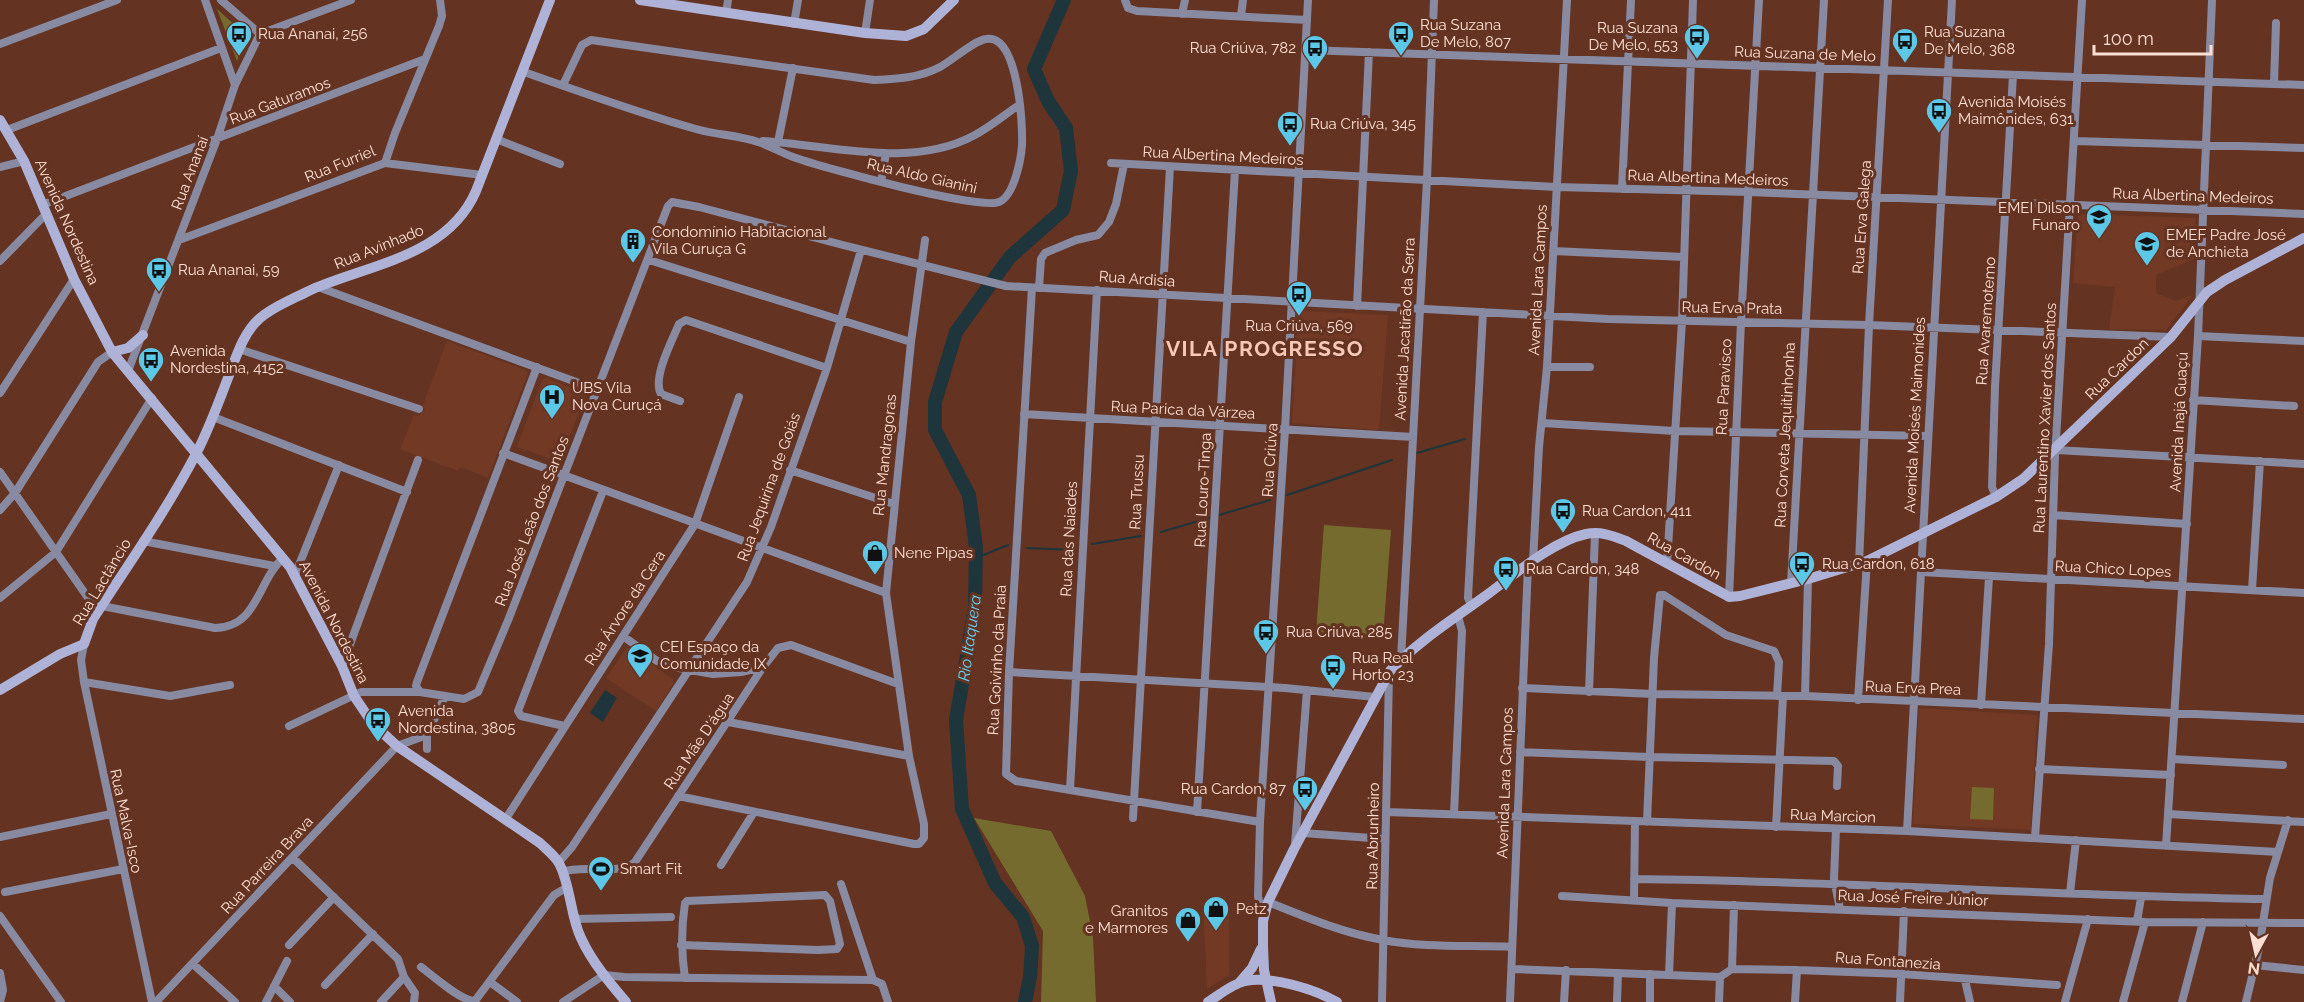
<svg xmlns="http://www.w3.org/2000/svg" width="2304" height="1002" viewBox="0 0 2304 1002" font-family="Raleway,sans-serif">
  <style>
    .built { fill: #723925 }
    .green { fill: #756b2e }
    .water { fill: #1e353c }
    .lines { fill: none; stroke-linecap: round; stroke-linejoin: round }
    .stream { stroke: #1e353c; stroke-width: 2 }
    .river { stroke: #1e353c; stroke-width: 14 }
    .street { stroke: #878aa1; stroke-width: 8 }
    .secondary { stroke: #aeb2d6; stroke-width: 10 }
    .labels { text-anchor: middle; stroke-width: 6; stroke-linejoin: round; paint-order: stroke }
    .poi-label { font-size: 15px; fill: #fedfd4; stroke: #643322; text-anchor: start }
    .street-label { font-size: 15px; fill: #fedfd4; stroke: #643322 }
    .water-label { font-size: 16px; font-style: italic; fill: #5fd3f5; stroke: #643322 }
    .district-label { font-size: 21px; font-weight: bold; letter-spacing: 1.5px; fill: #f9c8b7; stroke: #643322 }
  </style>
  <rect width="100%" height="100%" fill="#643322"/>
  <!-- built -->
  <path class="built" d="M2078 214 2196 218 2194 259 2156 275V293L2176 301 2193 295 2166 330 2109 329 2115 287 2073 283Z
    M1304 311 1388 315 1379 430 1292 423 1298 316Z
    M447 341 526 370 528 373 488 478 461 467 458 471 400 449 414 415 419 416 425 409 422 407Z
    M545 377 586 394 560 462 517 447 542 380Z
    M627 647 673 679V684L656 711 606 678Z
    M1919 708 2037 715 2031 830 1913 824Z
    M1203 902 1229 906V975L1207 989Z"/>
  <!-- green -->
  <path class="green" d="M217 9 246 35 237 61Z
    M1324 525 1391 530 1383 637 1316 632Z
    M1972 787 1994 788 1993 820 1970 819Z
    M974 818 1051 831 1085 896 1093 937 1096 1002H1041L1043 931Z"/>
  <!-- water -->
  <path class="water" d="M605 690 617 698 603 722 590 713Z"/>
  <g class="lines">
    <!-- stream -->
    <path class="stream" d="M1417 453 1465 439
      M1287 495 1392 460
      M1161 532 1270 500
      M1092 544 1141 536
      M1027 548 1074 550
      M976 558 1008 545"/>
    <!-- river -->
    <path class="river" d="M1025 1002 1030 977 1032 946 1023 917 995 883 962 809 956 720 975 608 976 547 969 495 935 430V402L956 332 1010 257 1063 210 1071 171 1066 128 1048 101 1034 69 1064 0"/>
    <!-- street -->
    <path class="street" d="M205 0 235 85
      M221 0 260 34
      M1125 0 1128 8 1137 11 1307 20
      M726 13 728 0
      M1182 14 1185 0
      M1241 16 1243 0
      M794 24 798 0
      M865 33 870 0
      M260 34 351 0
      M0 44 117 0
      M1306 50 2304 85
      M524 72C581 92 638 113 696 129 716 135 739 135 758 142 771 146 783 154 796 158 824 168 978 210 999 202 1014 196 1021 160 1022 145 1023 124 1018 33 986 39 973 41 953 60 940 67 919 78 897 79 874 80L591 40 582 45 563 85
      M2274 84 2276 23
      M7 130 221 48
      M496 139 560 164
      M763 141C829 145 911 169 973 136 989 128 1004 115 1019 105
      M2075 141 2304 148
      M778 142 793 68
      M385 163 395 133 439 26 442 16 440 0
      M1111 163 1556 187 1749 192 2304 214
      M0 167 24 161
      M881 182 886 153
      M1622 189 1631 0
      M42 205 425 59
      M179 240 385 163 482 175
      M1553 251 1684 257
      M649 260 911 342
      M0 261 46 214
      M318 287 598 390
      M1032 288 1009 672 1006 774 1016 781 1260 822
      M1039 288 1041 259 1045 253 1076 240 1098 235 1109 222 1116 204 1124 164
      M1357 306 1369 52
      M2198 336 2304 341
      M239 349 419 409
      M537 367 417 682 416 686 420 692 464 699 478 692 509 618 668 206 672 202 699 207 839 244 1006 286 1608 319 1869 325 2171 337
      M1547 367H1590
      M128 371 217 139 235 85 260 34
      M0 393 74 279
      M2193 400 2294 406
      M680 401 661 394C652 378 672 341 679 324L686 320 827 368
      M1024 414 1413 437
      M213 417 407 492
      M1542 423 1675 431 1928 436
      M2056 450 2304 464
      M503 453 886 593
      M790 470 894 504
      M0 472 98 612
      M1996 497 1992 487 1995 387 2013 75
      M0 510 15 493 98 362 112 352
      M2053 515 2187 524
      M143 541 274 566
      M1533 562 1539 447 1547 367 1567 0
      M1667 564 1682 321 1693 0
      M1859 564 1869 325 1888 0
      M1921 572 2304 593
      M295 575 339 465
      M1791 583 1824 0
      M2252 590 2260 461
      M1729 597 1741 322 1759 0
      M0 598 56 552 152 398
      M102 606 215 628C258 627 257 582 283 558
      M1472 606 1468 598 1483 312
      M623 636 657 661 679 668 713 674 741 672 763 667
      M84 644 81 660 84 682 152 1002
      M1401 659 1427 180 1434 0
      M342 666 418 460
      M1009 672 1285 688 1375 697
      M84 682 170 696 230 685
      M1522 688 1653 694 1805 696 2304 719
      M1589 692 1595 533
      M1805 696 1808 579
      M1858 700 1867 561
      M1981 705 1989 577
      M728 722 909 756
      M289 726 361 692H420
      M564 726 521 716 518 711 603 491
      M427 749V735L445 696
      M1520 752 1650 757 1834 761 1838 766 1837 786
      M2172 759 2283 765
      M2039 769 2171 775
      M1070 790 1097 290
      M678 796 914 844H919L924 838V824L909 756 886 593 911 342 925 240
      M1197 812 1235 170
      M1387 812 1907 831 2278 852
      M1454 814 1462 631 1458 616
      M2168 814 2304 822
      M1133 818 1170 167
      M505 820 695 524 739 397
      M1647 822 1654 658 1660 595H1664L1726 635 1774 651 1779 662 1777 696
      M1776 827 1783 696
      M1836 829 1834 879 1840 909
      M1907 831 1952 0
      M1303 833 1385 839
      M0 837 111 814
      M2035 837 2049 644 2055 456 2082 0
      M1295 844 1307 690
      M2166 846 2198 336 2212 0
      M293 858 398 959 404 977 415 993 414 1002
      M558 863 572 847 747 582 771 527 827 368 861 250
      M721 865 754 812
      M562 872C584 864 618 876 635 862L763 667 778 648 791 645 898 684
      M1634 879C1845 881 2056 896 2266 899
      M841 884 873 980
      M5 892 123 869
      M2070 893 2076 840
      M1562 896 1672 903 2145 922 2304 923
      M1634 900 1635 822
      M1268 902C1305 917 1343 933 1383 940 1425 948 1470 945 1512 947
      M0 916 61 1002
      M574 919 671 917
      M1263 920 1258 896 1260 822 1285 429 1308 0
      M2137 921 2141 898
      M289 945 334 897
      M681 945 818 950 837 949 840 944 830 901 825 895 687 901 685 903C681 929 681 952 685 978
      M193 964 235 1002
      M2255 965 2304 970
      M421 967C433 976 462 1002 475 1001L554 895 566 888
      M1512 969 1720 977
      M1732 969 1734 905
      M0 973 3 990 0 1002
      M1669 975 1672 903
      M1720 977 1732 969 1797 970 1902 974 2057 985
      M1965 980 1970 1002
      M490 982 517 1002
      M325 985 373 934
      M274 986 290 1002
      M156 1002 397 746 427 735
      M266 1002 287 961
      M381 1002 404 977
      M563 1002 604 975 624 977 873 980 882 984 888 1002
      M1382 1002 1389 675
      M1510 1002 1528 565
      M1564 1002 1566 970
      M1617 1002 1618 973
      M1650 1002V974
      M1719 1002 1720 977
      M1795 1002 1797 970
      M1900 1002 1904 911
      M2065 1002 2088 919
      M2123 1002 2145 922
      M2182 1002 2203 922
      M2246 1002 2259 948 2270 878 2288 820"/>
    <!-- secondary -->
    <path class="secondary" d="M640 0 865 33 906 36 924 29 954 0
      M0 120 24 161 74 279 112 352 290 567 342 666 354 696 373 724 397 746 540 843C546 849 554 855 559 863 571 886 570 915 581 938 592 962 609 982 626 1002
      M112 352 128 348 143 335
      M0 690 60 654 84 644 93 619C128 565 166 511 196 454 208 431 217 407 226 383 235 361 242 334 259 319 270 309 282 304 294 298 304 294 313 288 323 285 379 263 450 252 476 191L550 0
      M1239 983 1252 968 1261 949
      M1208 1002C1219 995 1232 984 1245 981 1272 976 1314 989 1337 1002
      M1271 1002 1264 970 1263 946V921L1268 902 1294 849 1390 671C1418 641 1455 618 1488 594 1515 574 1553 541 1586 534 1601 531 1613 536 1626 541L1724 594 1729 597 1740 596 1808 579 1867 561 1996 497 2023 479 2171 337 2207 292 2225 280 2304 238"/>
  </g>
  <!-- icons -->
  <defs>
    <g id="bus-pin" transform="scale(1.35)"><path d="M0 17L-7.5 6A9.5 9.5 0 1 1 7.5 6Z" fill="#5cc7e7" stroke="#643322"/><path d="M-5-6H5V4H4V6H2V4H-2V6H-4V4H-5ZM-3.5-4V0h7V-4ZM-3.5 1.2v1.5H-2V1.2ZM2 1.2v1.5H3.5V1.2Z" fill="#111"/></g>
    <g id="school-pin" transform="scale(1.35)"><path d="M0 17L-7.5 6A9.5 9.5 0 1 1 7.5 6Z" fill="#5cc7e7" stroke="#643322"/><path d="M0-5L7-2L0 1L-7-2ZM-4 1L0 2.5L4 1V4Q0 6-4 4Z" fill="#111"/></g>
    <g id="building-pin" transform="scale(1.35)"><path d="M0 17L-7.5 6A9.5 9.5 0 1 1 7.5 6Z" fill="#5cc7e7" stroke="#643322"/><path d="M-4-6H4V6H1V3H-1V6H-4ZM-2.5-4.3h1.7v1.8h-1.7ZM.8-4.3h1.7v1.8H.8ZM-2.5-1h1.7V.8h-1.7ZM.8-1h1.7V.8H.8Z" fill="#111"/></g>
    <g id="hospital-pin" transform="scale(1.35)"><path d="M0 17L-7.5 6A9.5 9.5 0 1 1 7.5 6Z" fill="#5cc7e7" stroke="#643322"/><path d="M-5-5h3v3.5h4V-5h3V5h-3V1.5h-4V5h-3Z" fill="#111"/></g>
    <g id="shop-pin" transform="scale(1.35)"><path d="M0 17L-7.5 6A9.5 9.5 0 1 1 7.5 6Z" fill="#5cc7e7" stroke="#643322"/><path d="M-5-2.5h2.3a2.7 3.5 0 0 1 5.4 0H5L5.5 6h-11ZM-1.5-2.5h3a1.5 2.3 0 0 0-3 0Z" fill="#111"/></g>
    <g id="stadium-pin" transform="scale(1.35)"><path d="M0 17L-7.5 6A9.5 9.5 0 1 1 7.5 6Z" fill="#5cc7e7" stroke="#643322"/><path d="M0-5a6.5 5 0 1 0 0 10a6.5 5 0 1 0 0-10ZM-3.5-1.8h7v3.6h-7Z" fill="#111"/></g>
  </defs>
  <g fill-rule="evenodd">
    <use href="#bus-pin" x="239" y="34"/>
    <use href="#bus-pin" x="1401" y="34"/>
    <use href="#bus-pin" x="1697" y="37"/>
    <use href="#bus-pin" x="1905" y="41"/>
    <use href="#bus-pin" x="1315" y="48"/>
    <use href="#bus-pin" x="1939" y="111"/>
    <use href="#bus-pin" x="1290" y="124"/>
    <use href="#school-pin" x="2099" y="217"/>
    <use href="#building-pin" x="633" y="241"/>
    <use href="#school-pin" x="2147" y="244"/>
    <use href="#bus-pin" x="159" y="270"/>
    <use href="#bus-pin" x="1299" y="294"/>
    <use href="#bus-pin" x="151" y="360"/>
    <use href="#hospital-pin" x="552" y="397"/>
    <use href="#bus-pin" x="1563" y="511"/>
    <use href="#shop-pin" x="875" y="553"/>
    <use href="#bus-pin" x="1802" y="564"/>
    <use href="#bus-pin" x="1506" y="569"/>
    <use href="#bus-pin" x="1266" y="632"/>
    <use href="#school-pin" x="640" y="656"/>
    <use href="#bus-pin" x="1333" y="667"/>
    <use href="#bus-pin" x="378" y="720"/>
    <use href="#bus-pin" x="1305" y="789"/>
    <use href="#stadium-pin" x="601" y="869"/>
    <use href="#shop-pin" x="1216" y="909"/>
    <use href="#shop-pin" x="1188" y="920"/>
  </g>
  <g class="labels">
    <!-- poi labels -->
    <g class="poi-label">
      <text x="1420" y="30">Rua Suzana<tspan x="1420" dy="17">De Melo, 807</tspan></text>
      <text x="1678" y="33" text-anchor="end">Rua Suzana<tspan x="1678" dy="17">De Melo, 553</tspan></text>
      <text x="1924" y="37">Rua Suzana<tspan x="1924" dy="17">De Melo, 368</tspan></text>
      <text x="258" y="39">Rua Ananai, 256</text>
      <text x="1296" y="53" text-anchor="end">Rua Criúva, 782</text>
      <text x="1958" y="107">Avenida Moisés<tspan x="1958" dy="17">Maimônides, 631</tspan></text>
      <text x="1310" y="129">Rua Criúva, 345</text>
      <text x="2080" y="213" text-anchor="end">EMEI Dilson<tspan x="2080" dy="17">Funaro</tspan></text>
      <text x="652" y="237">Condomínio Habitacional<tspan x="652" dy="17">Vila Curuça G</tspan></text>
      <text x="2166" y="240">EMEF Padre José<tspan x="2166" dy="17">de Anchieta</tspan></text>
      <text x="178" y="275">Rua Ananai, 59</text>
      <text x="1299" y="331" text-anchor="middle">Rua Criúva, 569</text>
      <text x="170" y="356">Avenida<tspan x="170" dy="17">Nordestina, 4152</tspan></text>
      <text x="572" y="393">UBS Vila<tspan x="572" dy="17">Nova Curuçá</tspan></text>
      <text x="1582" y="516">Rua Cardon, 411</text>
      <text x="894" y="558">Nene Pipas</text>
      <text x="1822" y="569">Rua Cardon, 618</text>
      <text x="1526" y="574">Rua Cardon, 348</text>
      <text x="1286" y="637">Rua Criúva, 285</text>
      <text x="660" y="652">CEI Espaço da<tspan x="660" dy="17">Comunidade IX</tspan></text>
      <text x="1352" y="663">Rua Real<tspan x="1352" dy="17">Horto, 23</tspan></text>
      <text x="398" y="716">Avenida<tspan x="398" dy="17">Nordestina, 3805</tspan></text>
      <text x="1286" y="794" text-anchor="end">Rua Cardon, 87</text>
      <text x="620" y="874">Smart Fit</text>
      <text x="1236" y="914">Petz</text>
      <text x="1168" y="916" text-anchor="end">Granitos<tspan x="1168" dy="17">e Marmores</tspan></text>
    </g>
    <!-- street labels -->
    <g class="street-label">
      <text transform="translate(1805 54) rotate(2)" y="5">Rua Suzana de Melo</text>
      <text transform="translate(280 101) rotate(-21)" y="5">Rua Gaturamos</text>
      <text transform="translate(1223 156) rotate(3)" y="5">Rua Albertina Medeiros</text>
      <text transform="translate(340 164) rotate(-22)" y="5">Rua Furriel</text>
      <text transform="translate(190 173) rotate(-69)" y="5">Rua Ananaí</text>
      <text transform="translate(922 176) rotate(13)" y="5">Rua Aldo Gianini</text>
      <text transform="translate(1708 178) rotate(2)" y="5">Rua Albertina Medeiros</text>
      <text transform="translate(2193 196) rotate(2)" y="5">Rua Albertina Medeiros</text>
      <text transform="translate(1862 217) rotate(-86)" y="5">Rua Erva Galega</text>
      <text transform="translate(67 222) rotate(66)" y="5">Avenida Nordestina</text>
      <text transform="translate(379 247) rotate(-22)" y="5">Rua Avinhado</text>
      <text transform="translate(1137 279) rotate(4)" y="5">Rua Ardisia</text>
      <text transform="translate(1538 280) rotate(-87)" y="5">Avenida Lara Campos</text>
      <text transform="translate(1732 308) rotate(1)" y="5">Rua Erva Prata</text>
      <text transform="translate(1986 321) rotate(-86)" y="5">Rua Avaremotemo</text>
      <text transform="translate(1405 329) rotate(-87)" y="5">Avenida Jacatirão da Serra</text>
      <text transform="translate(2117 369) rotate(-44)" y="5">Rua Cardon</text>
      <text transform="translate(1724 387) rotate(-87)" y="5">Rua Paravisco</text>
      <text transform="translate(1183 410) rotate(3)" y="5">Rua Parica da Várzea</text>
      <text transform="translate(1915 415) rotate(-87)" y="5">Avenida Moisés Maimonides</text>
      <text transform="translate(2045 418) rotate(-87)" y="5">Rua Laurentino Xavier dos Santos</text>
      <text transform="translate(2179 422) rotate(-87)" y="5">Avenida Inajá Guaçú</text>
      <text transform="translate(1785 435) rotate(-87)" y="5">Rua Corveta Jequitinhonha</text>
      <text transform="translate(885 455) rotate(-84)" y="5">Rua Mandragoras</text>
      <text transform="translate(1270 460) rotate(-86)" y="5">Rua Criúva</text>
      <text transform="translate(769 487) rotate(-70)" y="5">Rua Jequirina de Goiás</text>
      <text transform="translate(1203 490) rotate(-87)" y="5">Rua Louro-Tinga</text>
      <text transform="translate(1137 492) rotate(-87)" y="5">Rua Trussu</text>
      <text transform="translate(532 521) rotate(-69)" y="5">Rua José Leão dos Santos</text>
      <text transform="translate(1069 539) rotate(-87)" y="5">Rua das Naiades</text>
      <text transform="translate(1684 556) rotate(29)" y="5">Rua Cardon</text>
      <text transform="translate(2113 569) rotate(3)" y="5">Rua Chico Lopes</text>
      <text transform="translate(102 582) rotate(-59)" y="5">Rua Lactâncio</text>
      <text transform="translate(625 608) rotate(-57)" y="5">Rua Árvore da Cera</text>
      <text transform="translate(334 622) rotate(63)" y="5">Avenida Nordestina</text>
      <text transform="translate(997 660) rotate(-87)" y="5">Rua Goivinho da Praia</text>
      <text transform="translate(1913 688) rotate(2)" y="5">Rua Erva Prea</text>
      <text transform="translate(699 741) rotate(-56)" y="5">Rua Mãe D'água</text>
      <text transform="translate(1505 783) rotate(-88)" y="5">Avenida Lara Campos</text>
      <text transform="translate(1833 816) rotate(2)" y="5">Rua Marcion</text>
      <text transform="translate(126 821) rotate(78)" y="5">Rua Malva-Isco</text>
      <text transform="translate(1373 836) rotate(-89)" y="5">Rua Abrunheiro</text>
      <text transform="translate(267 865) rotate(-47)" y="5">Rua Parreira Brava</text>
      <text transform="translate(1913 898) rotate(2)" y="5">Rua José Freire Júnior</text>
      <text transform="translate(1888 961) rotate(4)" y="5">Rua Fontanezia</text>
    </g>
    <!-- water labels -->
    <g class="water-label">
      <text transform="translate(969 638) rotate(-82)" y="6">Rio Itaquera</text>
    </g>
    <!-- district labels -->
    <g class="district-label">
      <text x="1265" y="356">VILA PROGRESSO</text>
    </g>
  </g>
  <!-- north arrow -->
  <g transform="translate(2256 954) rotate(188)" stroke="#643322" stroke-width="4.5" paint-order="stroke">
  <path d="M0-4.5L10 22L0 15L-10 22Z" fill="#fedfd4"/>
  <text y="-9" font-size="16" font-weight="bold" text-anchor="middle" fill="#fedfd4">N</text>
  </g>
  <!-- scale -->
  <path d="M2094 45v9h117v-9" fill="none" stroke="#fedfd4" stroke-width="3"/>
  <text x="2103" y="45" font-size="18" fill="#fedfd4" stroke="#643322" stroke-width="4.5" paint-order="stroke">100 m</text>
</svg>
